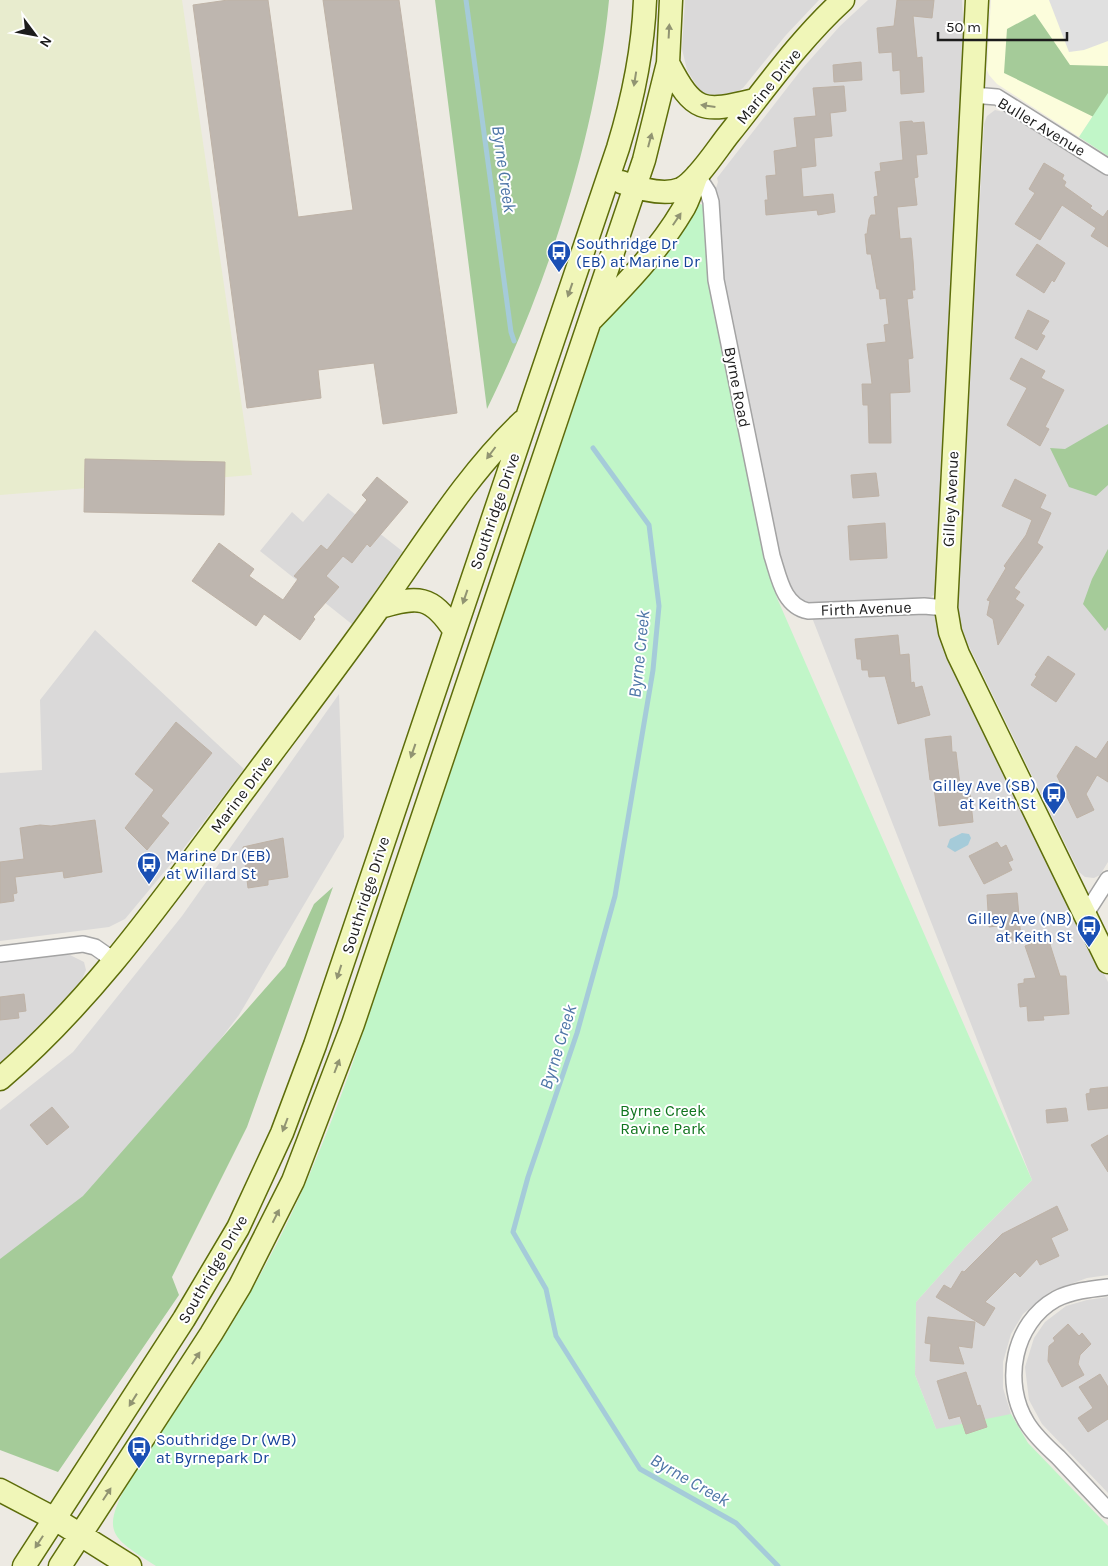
<svg xmlns="http://www.w3.org/2000/svg" width="1108" height="1566" viewBox="0 0 1108 1566" font-family="Karla,sans-serif">
  <style>
    .residential { fill: #dad9d9 }
    .education { fill: #fcfddc }
    .farmland { fill: #e8ecce }
    .forest { fill: #a5cb99 }
    .park { fill: #c1f6c8 }
    .parking { fill: #e0e0e0 }
    .water { fill: #a5cbd9 }
    .lines { fill: none; stroke-linecap: round; stroke-linejoin: round }
    .stream { stroke: #a5cbd9; stroke-width: 5 }
    .building { fill: #beb6af; stroke: #beb2a6 }
    .street-casing { stroke: #a3a3a3; stroke-width: 18 }
    .secondary-casing { stroke: #5d6d0a; stroke-width: 25 }
    .street { stroke: #fff; stroke-width: 15 }
    .secondary { stroke: #f0f6b8; stroke-width: 22 }
    .oneway { fill: #919472 }
    .labels { text-anchor: middle; stroke-width: 4; stroke-linejoin: round; paint-order: stroke }
    .street-label { font-size: 16px; fill: #1c1c1c; stroke: #fff }
    .transit-label { font-size: 16px; fill: #164399; stroke: #fff; text-anchor: start }
    .park-label { font-size: 16px; fill: #10751e; stroke: #fff }
    .water-label { font-size: 18px; font-style: italic; fill: #4e76a7; stroke: #fff }
  </style>
  <rect width="100%" height="100%" fill="#edeae3"/>
  <!-- residential -->
  <path class="residential" d="M685 0H819L786 35 743 88 726 98 706 95 700 91 687 70 682 49Z
    M868 0H962L964 39 937 593 928 599 808 606 788 590 775 552 723 281 719 208 715 191 718 182 717 178 801 70 840 26Z
    M995 110 1012 114 1108 174V862L1100 875 1094 878 1085 877 1079 872 966 640 960 623 958 607 984 124 987 116Z
    M328 493 406 554 353 625 260 551 292 512 303 522Z
    M921 611 936 616 942 640 1108 982V1275L1087 1278 1051 1291 1023 1314 1011 1334 1003 1362V1388L1011 1414 950 1441 936 1429 915 1375 916 1302 967 1245 1032 1180 811 615Z
    M95 630 244 769 180 853 125 919 109 927 0 941V773L42 770 40 700Z
    M339 694 344 837 239 1015 83 1218 0 1271V1110L73 1052 182 916Z
    M63 954 70 955 84 962 86 970 82 979 61 1008 0 1067V963Z
    M1108 1297V1493L1042 1424 1029 1400 1025 1367 1034 1338 1045 1322 1066 1306 1087 1300Z"/>
  <!-- education -->
  <path class="education" d="M991 0H1108V93L1079 137 997 84 989 75 987 70Z"/>
  <!-- farmland -->
  <path class="farmland" d="M0 0H182L252 475 0 495Z"/>
  <!-- forest -->
  <path class="forest" d="M435 0H609C596 136 547 286 487 409Z
    M1035 14 1070 65 1108 66V124L1004 73 1007 29Z
    M1108 424V485L1096 496 1069 487 1050 448 1065 449Z
    M1108 549V627L1105 631 1083 604 1092 579Z
    M333 887 247 1127 172 1277 179 1295 58 1472 0 1450V1259L83 1196 285 966 314 904Z"/>
  <!-- park -->
  <path class="park" d="M1108 93V156L1079 137Z
    M698 203 705 206 765 558 777 598 1032 1180 967 1245 916 1302 915 1375 936 1429 1011 1414 1028 1443 1108 1526V1566H156C111 1537 100 1533 129 1481 175 1411 225 1341 265 1266 299 1204 326 1138 350 1071L602 324Z"/>
  <!-- parking -->
  <path class="parking" d="M1049 0H1108V41L1084 50 1069 52Z"/>
  <!-- water -->
  <path class="water" d="M962 833 969 834 971 838 968 845 955 852 947 847 950 839Z"/>
  <g class="lines">
    <!-- stream -->
    <path class="stream" d="M466 0 511 332 514 341
      M593 448 649 525 659 606 653 670 615 896 577 1033 528 1177 513 1232 546 1289 556 1336 640 1469 736 1523 778 1566"/>
  </g>
  <!-- building -->
  <path class="building" d="M228 0H268L298 217 353 210 323 0H399L457 413 383 424 374 363 318 370 321 398 247 408 193 5Z
    M897 0H934L932 18 913 16 917 58 922 57 924 92 901 94 900 70 893 71 892 52 879 53 877 28 894 26Z
    M861 62 862 80 834 82 833 65Z
    M844 86 846 111 830 113 832 136 814 138 816 166 801 168 803 197 833 194 835 212 818 215 817 210 766 215 765 200H768L766 176 776 175 774 151 797 147 794 118 816 116 813 88Z
    M912 121 913 123 924 122 927 154 916 155 918 177 914 178 917 205 897 207 900 239 911 238 913 260 915 290H912L913 298 907 299 913 358 908 359 910 392 890 393 891 443H869L868 405H863L862 384H872L867 344 886 342 884 325 889 324 886 298 880 299 879 289H877L871 254H867L865 234H867L869 219 871 215H876L874 197 878 196 875 172 881 171 880 163 903 160 900 122Z
    M1044 163 1064 175 1062 179 1066 182 1064 186 1092 206 1090 208 1103 217 1108 210V247L1091 236 1096 228 1062 205 1040 240 1015 224 1035 193 1029 189Z
    M1037 244 1065 263 1054 282 1052 280 1044 293 1016 275Z
    M1028 310 1049 321 1041 334 1045 336 1037 350 1015 338Z
    M1021 358 1045 371 1041 378 1064 390 1045 427 1049 429 1040 446 1007 425 1027 388 1010 379Z
    M85 459 225 462 224 515 84 512Z
    M876 473 879 496 853 498 851 475Z
    M377 477 408 502 370 547 367 544 352 563 343 556 326 576 339 587 313 617 315 619 300 640 264 614 256 626 192 581 219 543 254 569 249 576 283 600 298 579 294 576 321 545 327 550 367 500 362 495Z
    M1015 479 1046 495 1040 508 1051 513 1037 543 1043 547 1014 588 1020 592 1015 599 1024 605 998 645 993 619 987 615 990 601 987 600 1006 568 1004 566 1026 535 1032 520 1002 506Z
    M885 523 887 558 850 560 848 526Z
    M898 635 900 655 909 654 911 683 914 682 915 688 922 686 930 715 898 724 885 676 869 677 868 670H862L861 659H857L855 639Z
    M1048 656 1075 674 1056 702 1031 685 1037 676 1035 675Z
    M176 722 212 753 161 816 169 823 147 850 125 828 154 790 135 774Z
    M951 736 952 752H956L960 785 969 784 973 822 939 826 933 780H930L925 739Z
    M1108 741V782L1097 775 1086 794 1094 810 1077 818 1057 776 1076 746 1096 759Z
    M95 820 102 872 64 878 63 871 15 877 17 893 13 894 14 901 0 903V862L24 859 20 828 40 825 51 826Z
    M283 838 288 877 268 880V885L248 888 243 847Z
    M997 842 1001 848 1006 845 1013 860 1008 862 1012 870 984 884 969 856Z
    M1017 893 1021 939 1009 941 1005 925 989 927 987 895Z
    M1048 938 1060 976H1066L1069 1014 1043 1016 1044 1020 1028 1021 1027 1006 1020 1007 1018 984 1024 983V979L1036 978 1025 946Z
    M24 994 26 1011 18 1012 19 1018 0 1020V997Z
    M1108 1087V1108L1088 1110 1086 1094 1090 1093V1089Z
    M52 1107 69 1127 47 1145 30 1125Z
    M1066 1108 1068 1121 1047 1123 1046 1110Z
    M1108 1135V1172L1091 1145Z
    M1057 1206 1068 1230 1051 1238 1059 1256 1040 1265 1037 1259 1020 1277 1015 1272 985 1302 995 1308 984 1326 936 1297 944 1285 951 1289 962 1271 964 1272 1002 1234Z
    M928 1317 975 1322 972 1348 958 1346 964 1364 930 1361 931 1344 925 1343Z
    M1068 1324 1079 1336 1082 1333 1091 1344 1080 1355 1078 1364 1084 1375 1062 1387 1048 1361 1049 1346 1055 1341 1053 1338Z
    M966 1372 977 1406 980 1405 987 1427 966 1434 960 1416 949 1419 937 1381Z
    M1100 1374 1108 1387V1419L1088 1432 1078 1418 1093 1408 1079 1387Z"/>
  <g class="lines">
    <!-- street casing -->
    <g class="street-casing">
      <path id="street" d="M972 95 997 97 1108 167
        M697 175 708 192 711 202 716 280 772 556C779 577 783 606 808 611L924 606 946 608
        M1085 915 1108 879
        M0 954 83 944 95 947 115 961
        M1108 1287C1091 1289 1072 1291 1056 1299 1013 1323 1002 1383 1027 1423 1035 1436 1047 1447 1058 1457 1075 1475 1091 1492 1108 1510"/>
    </g>
    <!-- secondary casing -->
    <g class="secondary-casing">
      <path id="secondary" d="M977 0 946 608 950 632 958 654 1108 962
        M668 63C694 113 702 113 755 100
        M621 182C637 188 664 196 681 189 697 181 717 149 729 134 765 89 800 39 843 0
        M593 318C625 285 659 250 682 211 689 201 692 187 697 175
        M380 607C418 596 431 595 454 630
        M0 1079C89 1003 156 909 225 816 277 745 331 676 381 605 426 542 467 474 523 421
        M0 1490 55 1519 130 1566
        M24 1566 184 1319 238 1228 282 1133 315 1045 618 148C633 99 643 51 645 0
        M60 1566 211 1334 240 1286 293 1181 353 1024 644 160 668 63 671 0"/>
    </g>
    <!-- street -->
    <use href="#street" class="street"/>
    <!-- secondary -->
    <use href="#secondary" class="secondary"/>
  </g>
  <!-- one-way arrows -->
  <defs><path id="oneway-solid" d="M-6-.8H1V-3.2L6.5 0L1 3.2V.8H-6Z" transform="scale(1.25)"/></defs>
  <g class="oneway">
    <use href="#oneway-solid" transform="translate(669 31) rotate(-87)"/>
    <use href="#oneway-solid" transform="translate(635 79) rotate(99)"/>
    <use href="#oneway-solid" transform="translate(708 106) rotate(-172)"/>
    <use href="#oneway-solid" transform="translate(650 140) rotate(-75)"/>
    <use href="#oneway-solid" transform="translate(677 219) rotate(-56)"/>
    <use href="#oneway-solid" transform="translate(570 290) rotate(109)"/>
    <use href="#oneway-solid" transform="translate(491 453) rotate(127)"/>
    <use href="#oneway-solid" transform="translate(465 597) rotate(109)"/>
    <use href="#oneway-solid" transform="translate(413 751) rotate(109)"/>
    <use href="#oneway-solid" transform="translate(339 972) rotate(108)"/>
    <use href="#oneway-solid" transform="translate(337 1066) rotate(-69)"/>
    <use href="#oneway-solid" transform="translate(285 1125) rotate(111)"/>
    <use href="#oneway-solid" transform="translate(276 1216) rotate(-63)"/>
    <use href="#oneway-solid" transform="translate(196 1358) rotate(-57)"/>
    <use href="#oneway-solid" transform="translate(133 1400) rotate(122)"/>
    <use href="#oneway-solid" transform="translate(107 1494) rotate(-57)"/>
    <use href="#oneway-solid" transform="translate(39 1542) rotate(123)"/>
  </g>
  <!-- icons -->
  <defs>
    <g id="bus-pin" transform="scale(1.25)"><path d="M0 17L-7.5 6A9.5 9.5 0 1 1 7.5 6Z" fill="#1a4fb4" stroke="#fff"/><path d="M-5-6H5V4H4V6H2V4H-2V6H-4V4H-5ZM-3.5-4V0h7V-4ZM-3.5 1.2v1.5H-2V1.2ZM2 1.2v1.5H3.5V1.2Z" fill="#fff"/></g>
  </defs>
  <g fill-rule="evenodd">
    <use href="#bus-pin" x="559" y="252"/>
    <use href="#bus-pin" x="1054" y="794"/>
    <use href="#bus-pin" x="149" y="864"/>
    <use href="#bus-pin" x="1089" y="927"/>
    <use href="#bus-pin" x="139" y="1448"/>
  </g>
  <g class="labels">
    <!-- street labels -->
    <g class="street-label">
      <text transform="translate(768 86) rotate(-51)" y="6">Marine Drive</text>
      <text transform="translate(1042 126) rotate(31)" y="6">Buller Avenue</text>
      <text transform="translate(738 387) rotate(79)" y="6">Byrne Road</text>
      <text transform="translate(950 499) rotate(-87)" y="6">Gilley Avenue</text>
      <text transform="translate(494 511) rotate(-71)" y="6">Southridge Drive</text>
      <text transform="translate(866 608) rotate(-2)" y="6">Firth Avenue</text>
      <text transform="translate(241 794) rotate(-53)" y="6">Marine Drive</text>
      <text transform="translate(365 895) rotate(-72)" y="6">Southridge Drive</text>
      <text transform="translate(212 1269) rotate(-60)" y="6">Southridge Drive</text>
    </g>
    <!-- transit labels -->
    <g class="transit-label">
      <text x="576" y="249">Southridge Dr<tspan x="576" dy="18">(EB) at Marine Dr</tspan></text>
      <text x="1036" y="791" text-anchor="end">Gilley Ave (SB)<tspan x="1036" dy="18">at Keith St</tspan></text>
      <text x="166" y="861">Marine Dr (EB)<tspan x="166" dy="18">at Willard St</tspan></text>
      <text x="1072" y="924" text-anchor="end">Gilley Ave (NB)<tspan x="1072" dy="18">at Keith St</tspan></text>
      <text x="156" y="1445">Southridge Dr (WB)<tspan x="156" dy="18">at Byrnepark Dr</tspan></text>
    </g>
    <!-- park labels -->
    <g class="park-label">
      <text x="663" y="1116">Byrne Creek<tspan x="663" dy="18">Ravine Park</tspan></text>
    </g>
    <!-- water labels -->
    <g class="water-label">
      <text transform="translate(504 169) rotate(82)" y="6">Byrne Creek</text>
      <text transform="translate(639 654) rotate(-84)" y="6">Byrne Creek</text>
      <text transform="translate(558 1047) rotate(-73)" y="6">Byrne Creek</text>
      <text transform="translate(690 1480) rotate(30)" y="6">Byrne Creek</text>
    </g>
  </g>
  <!-- north arrow -->
  <g transform="translate(35 35) rotate(122)" stroke="#ffffff" stroke-width="4" paint-order="stroke">
  <path d="M0-4L9 19L0 12L-9 19Z" fill="#1c1c1c"/>
  <text y="-8" font-size="14" font-weight="bold" text-anchor="middle" fill="#1c1c1c">N</text>
  </g>
  <!-- scale -->
  <path d="M938 32v8h129v-8" fill="none" stroke="#1c1c1c" stroke-width="2.5"/>
  <text x="946" y="32" font-size="15" fill="#1c1c1c" stroke="#ffffff" stroke-width="4" paint-order="stroke">50 m</text>
</svg>
